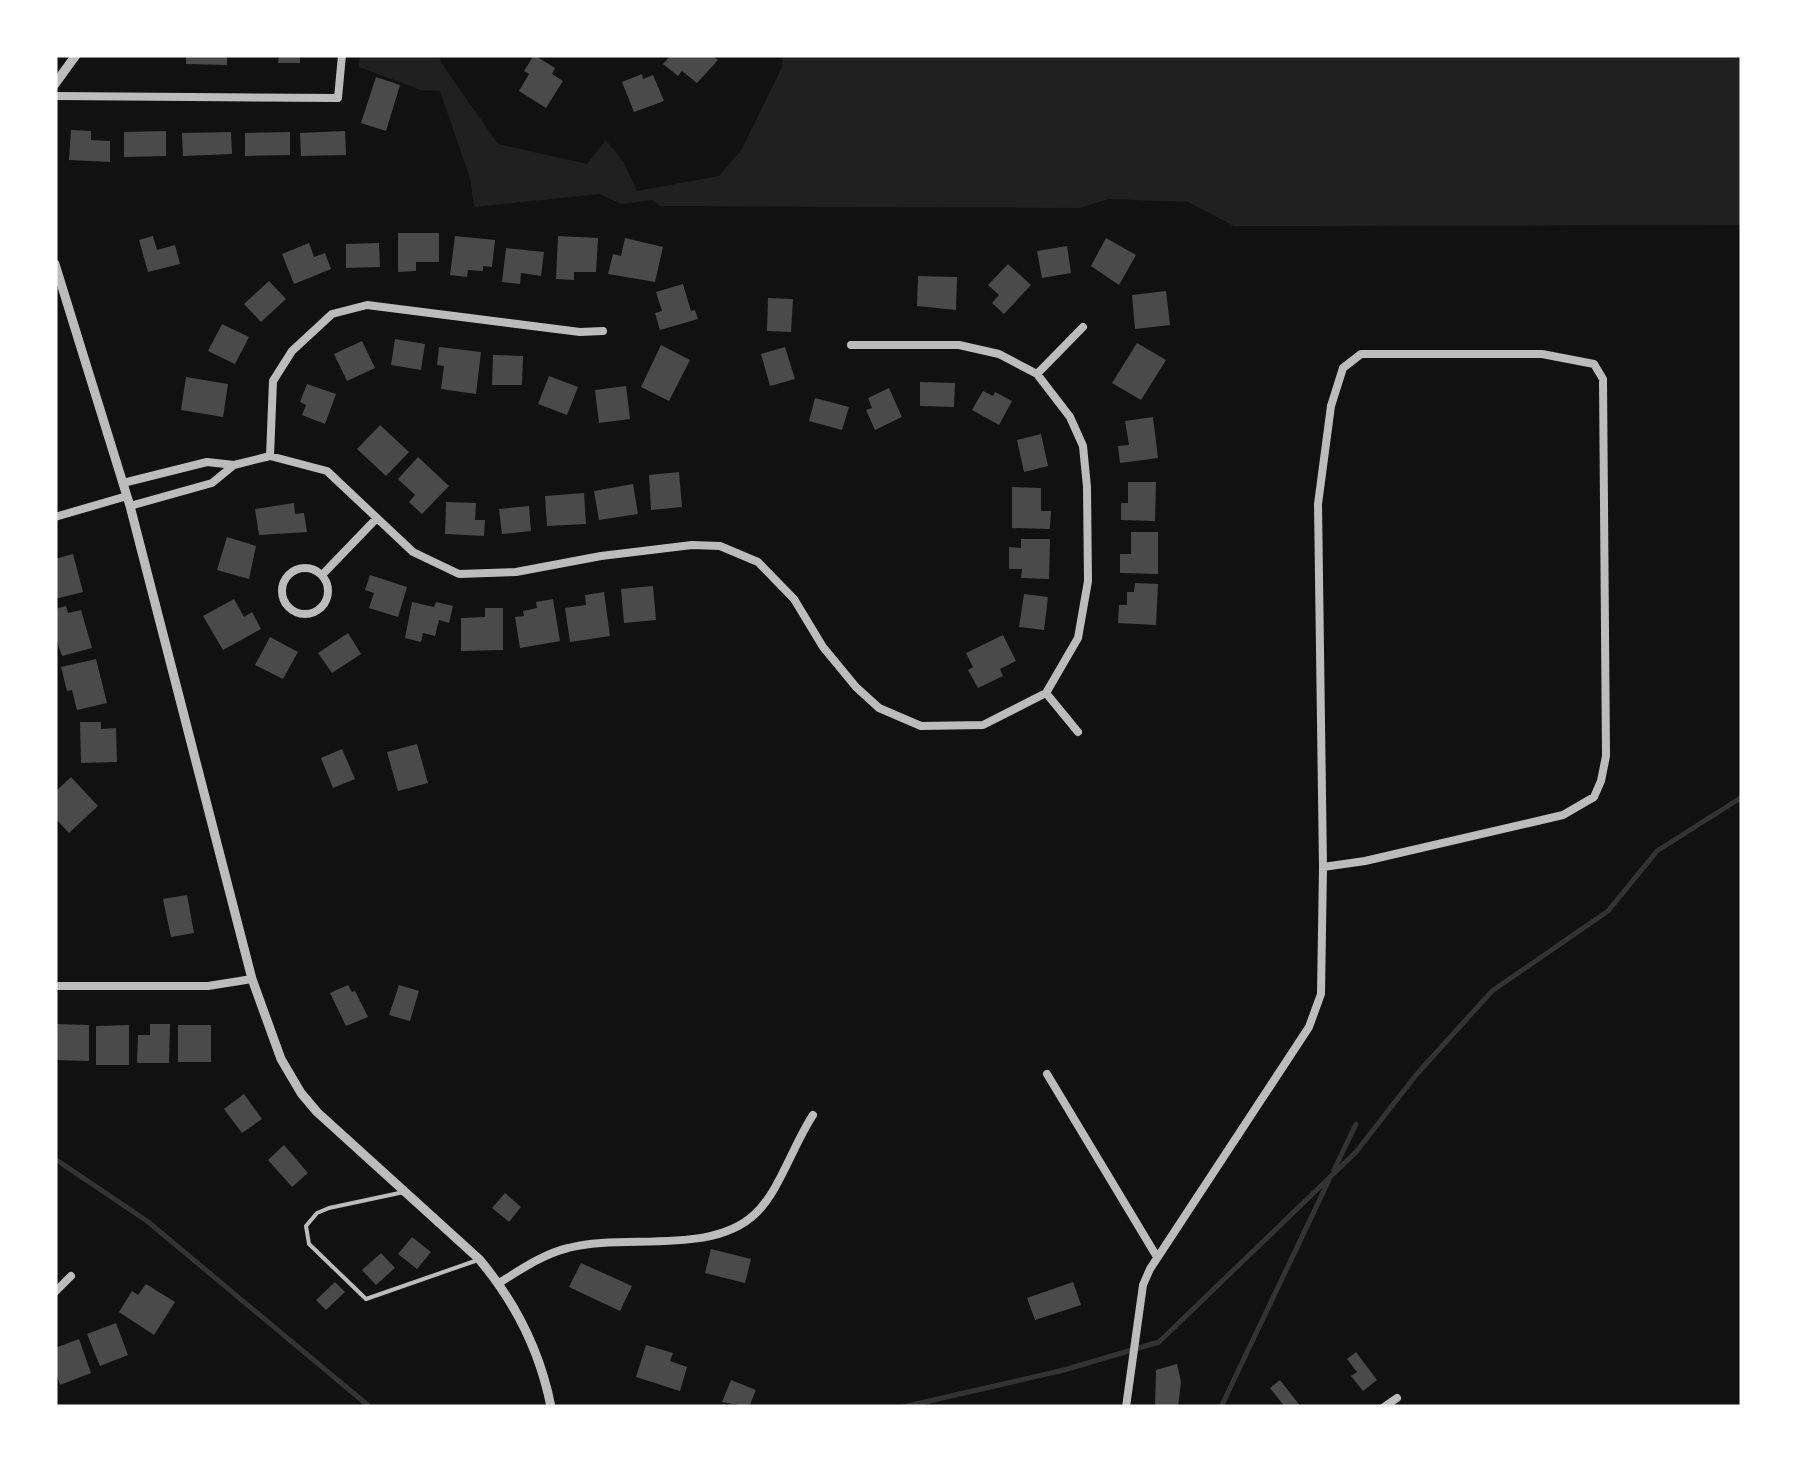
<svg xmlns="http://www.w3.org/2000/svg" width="1797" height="1462" viewBox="0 0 1797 1462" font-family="'PT Sans Narrow',sans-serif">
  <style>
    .green { fill: #202020 }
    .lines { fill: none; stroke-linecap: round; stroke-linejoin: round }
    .stream { stroke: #333; stroke-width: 5 }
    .building { fill: #4a4a4a }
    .service { stroke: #bcbcbc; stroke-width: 4 }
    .minor { stroke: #bcbcbc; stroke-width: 8 }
    .tertiary { stroke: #bcbcbc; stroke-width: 9 }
  </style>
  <rect width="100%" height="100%" fill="#111"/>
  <!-- green -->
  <path class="green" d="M360 55H439L442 64 498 144 587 164 606 140 624 163 637 191 719 176 742 149 782 67 783 55H1727L1742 59V225L1234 226 1188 202 1108 199 1080 208 660 206 652 200 622 204 599 194 474 207 470 178 440 91 421 90 359 67Z"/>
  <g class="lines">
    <!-- stream -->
    <path class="stream" d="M55 1159 147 1221 370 1407
      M1334 1170 1356 1124
      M903 1407 1064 1370 1159 1342 1356 1152 1416 1075 1492 991 1608 911 1657 851 1742 797
      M1221 1407 1329 1180"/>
  </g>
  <!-- building -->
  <path class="building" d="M186 55H227V65L186 64Z
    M279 55H300V63H278Z
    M534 55 555 68 552 74 563 81 546 108 519 91 529 74 524 71Z
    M671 55H712L718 60 697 83 682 71 678 76 663 64Z
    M642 74 643 79 653 75 664 101 634 112 622 82Z
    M376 77 400 85 386 131 361 123Z
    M71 130 91 131V140L110 141V162L69 160Z
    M166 131V156L124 157V132Z
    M345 131 346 155 301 156 300 133Z
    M231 132 232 154 183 156 182 133Z
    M290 132V155L245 156V133Z
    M398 233H439V262H416V271L398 272Z
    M153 236 157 250 175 245 180 264 148 272 139 240Z
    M455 236 495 240 492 267 483 266V271L468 270 467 277 450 275Z
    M558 236 598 238 596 272H574V280L556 279Z
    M625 238 663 247 655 282 608 274 613 254 621 256Z
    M1106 238 1136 255 1119 285 1091 266Z
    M309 243 314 257 325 253 331 269 294 284 282 254Z
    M379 243 380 267 346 268V244Z
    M1067 246 1071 273 1042 278 1037 251Z
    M506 248 544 252 541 276 521 273 520 284 502 282Z
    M1008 264 1031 285 1004 314 992 303 999 295 988 285Z
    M918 276 957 277 956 310 917 306Z
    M269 281 286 299 261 322 244 304Z
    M683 284 691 311 695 310 698 319 660 330 655 313 662 311 656 292Z
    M1166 291 1170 325 1135 329 1132 295Z
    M768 298 793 299 791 332 767 331Z
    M222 324 249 337 235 364 208 351Z
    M395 339 425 344 421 370 391 365Z
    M362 341 375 368 347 381 334 354Z
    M1137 343 1166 360 1141 400 1112 383Z
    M661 345 690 360 669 401 641 387Z
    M439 347 481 352 476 394 441 389 444 366 437 365Z
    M785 347 795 379 770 386 761 354Z
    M493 355 523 356 522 385H492Z
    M549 376 578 387 567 415 538 404Z
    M186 377 228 384 223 417 181 410Z
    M920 382 955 383 954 407 920 406Z
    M307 384 336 394 325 424 302 415 306 405 300 402Z
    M626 386 630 419 599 423 595 390Z
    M889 388 902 417 875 430 866 410 872 408 868 398Z
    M983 391 993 396 995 392 1012 401 999 425 972 410Z
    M815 398 849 407 842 430 809 421Z
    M1153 417 1158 458 1120 463 1118 446 1129 445 1125 421Z
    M380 425 409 452 386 476 357 449Z
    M1041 434 1048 466 1024 472 1017 440Z
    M418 457 449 486 422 514 409 502 415 495 398 479Z
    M679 472 682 507 651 510 649 475Z
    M1128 482H1156L1155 521 1121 520V503H1128Z
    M633 484 638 514 599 520 594 491Z
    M1012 487 1041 488V511H1051L1050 529 1012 528Z
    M584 493 586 524 547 526 545 496Z
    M446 502 476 503 475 520H485L484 536 445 534Z
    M294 503 295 514 304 513 307 532 259 535 255 509Z
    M529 506 531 531 502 534 499 509Z
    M1131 532H1158V574L1120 573V554H1131Z
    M227 537 256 546 249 579 217 570Z
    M1021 539H1050L1049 579 1021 578 1022 569H1009V547L1021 548Z
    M73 554 83 592 55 599V559Z
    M370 575 407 587 398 617 369 608 374 593 365 590Z
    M1135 583 1158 584 1156 625 1118 623 1119 605H1127V592H1134Z
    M653 586 656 620 624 623 621 589Z
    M604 592 610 636 570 642 565 608 586 605 585 595Z
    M1024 594 1048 597 1044 630 1019 627Z
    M234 599 244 617 252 612 261 629 223 650 203 616Z
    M553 599 560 641 520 648 515 617 524 616 523 611 537 608 536 602Z
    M412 602 434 607 436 602 453 606 449 623 439 620 435 636 423 633 421 642 405 638Z
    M66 606 68 613 81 610 92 648 62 656 55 635V609Z
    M485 608H503V650L461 651V618L485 617Z
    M348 633 361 654 332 673 318 653Z
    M1003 635 1016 661 1000 669 1003 676 978 688 968 670 973 667 966 653Z
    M270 637 298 652 283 679 255 665Z
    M96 659 107 703 77 710 72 690 67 691 61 667Z
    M80 722H101V729L116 728 117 762 81 763Z
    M417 744 428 783 398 791 387 752Z
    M342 749 355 779 333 788 321 758Z
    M71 777 98 806 69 833 55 818V792Z
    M187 895 194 933 171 937 163 899Z
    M348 985 352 992 355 991 368 1017 346 1026 330 993Z
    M399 985 419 991 410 1021 389 1015Z
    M56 1024 89 1025V1061L55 1060Z
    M150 1024H170L169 1063H137L138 1035H150Z
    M129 1025V1065H96V1026Z
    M178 1025H211V1062H178Z
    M244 1094 262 1119 242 1133 224 1109Z
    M284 1145 308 1173 292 1187 268 1160Z
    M505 1193 521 1207 509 1222 492 1208Z
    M412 1237 431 1252 417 1269 398 1254Z
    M711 1249 751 1259 745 1283 705 1273Z
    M381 1253 395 1268 376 1285 362 1270Z
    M581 1263 632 1286 620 1311 569 1287Z
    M335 1282 345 1292 326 1310 316 1300Z
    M1073 1282 1081 1305 1035 1320 1027 1298Z
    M146 1284 175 1302 154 1335 119 1312 132 1291 138 1295Z
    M116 1323 128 1355 100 1366 87 1334Z
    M79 1339 91 1373 60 1385 55 1370V1348Z
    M646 1345 673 1353 670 1361 687 1367 680 1391 636 1377Z
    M1356 1352 1377 1380 1363 1391 1351 1376 1357 1372 1347 1359Z
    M1177 1364 1181 1382 1178 1407H1155L1156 1370Z
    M731 1380 756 1390 749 1407 722 1402Z
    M1280 1380 1301 1407H1285L1270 1388Z"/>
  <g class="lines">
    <!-- service -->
    <path class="service" d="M404 1192 329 1208 317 1213 306 1226 309 1244 366 1299 475 1261"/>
    <!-- minor -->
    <path class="minor" d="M55 96 338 98 342 55
      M1037 374 1083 327
      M270 456 273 381 292 351 332 314 367 305 580 332 603 331
      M123 483 207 462 234 465 270 456 327 471 413 552 459 574 516 572 601 556 692 545 720 546 758 562 794 599 823 647 856 687 879 708 921 726 983 725 1046 693 1078 638 1088 581 1087 487 1083 446 1070 417 1037 374 999 354 959 345H851
      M130 506 212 483 234 465
      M55 517 127 496
      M282 591a23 23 0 1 1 46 0a23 23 0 1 1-46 0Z
      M322 575 376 519
      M1046 693 1078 732
      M55 986H208L252 979
      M1047 1074 1157 1257
      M499 1283C520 1270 543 1254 568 1248 623 1233 711 1256 755 1214 779 1192 793 1145 813 1115
      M55 1292 71 1276
      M1126 1407 1143 1285 1150 1269 1309 1027 1321 994 1323 867 1365 861 1563 815 1594 797 1601 781 1606 756 1603 379 1594 364 1542 354H1361L1343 368 1331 406 1318 504 1323 867
      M1384 1407 1397 1398"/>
    <!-- tertiary -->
    <path class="tertiary" d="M55 84 76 55
      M55 264 130 506 252 979 281 1059 301 1093 317 1112 479 1259C516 1303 540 1351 551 1407"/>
  </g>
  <!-- border -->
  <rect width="1797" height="1462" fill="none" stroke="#ffffff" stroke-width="115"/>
</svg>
